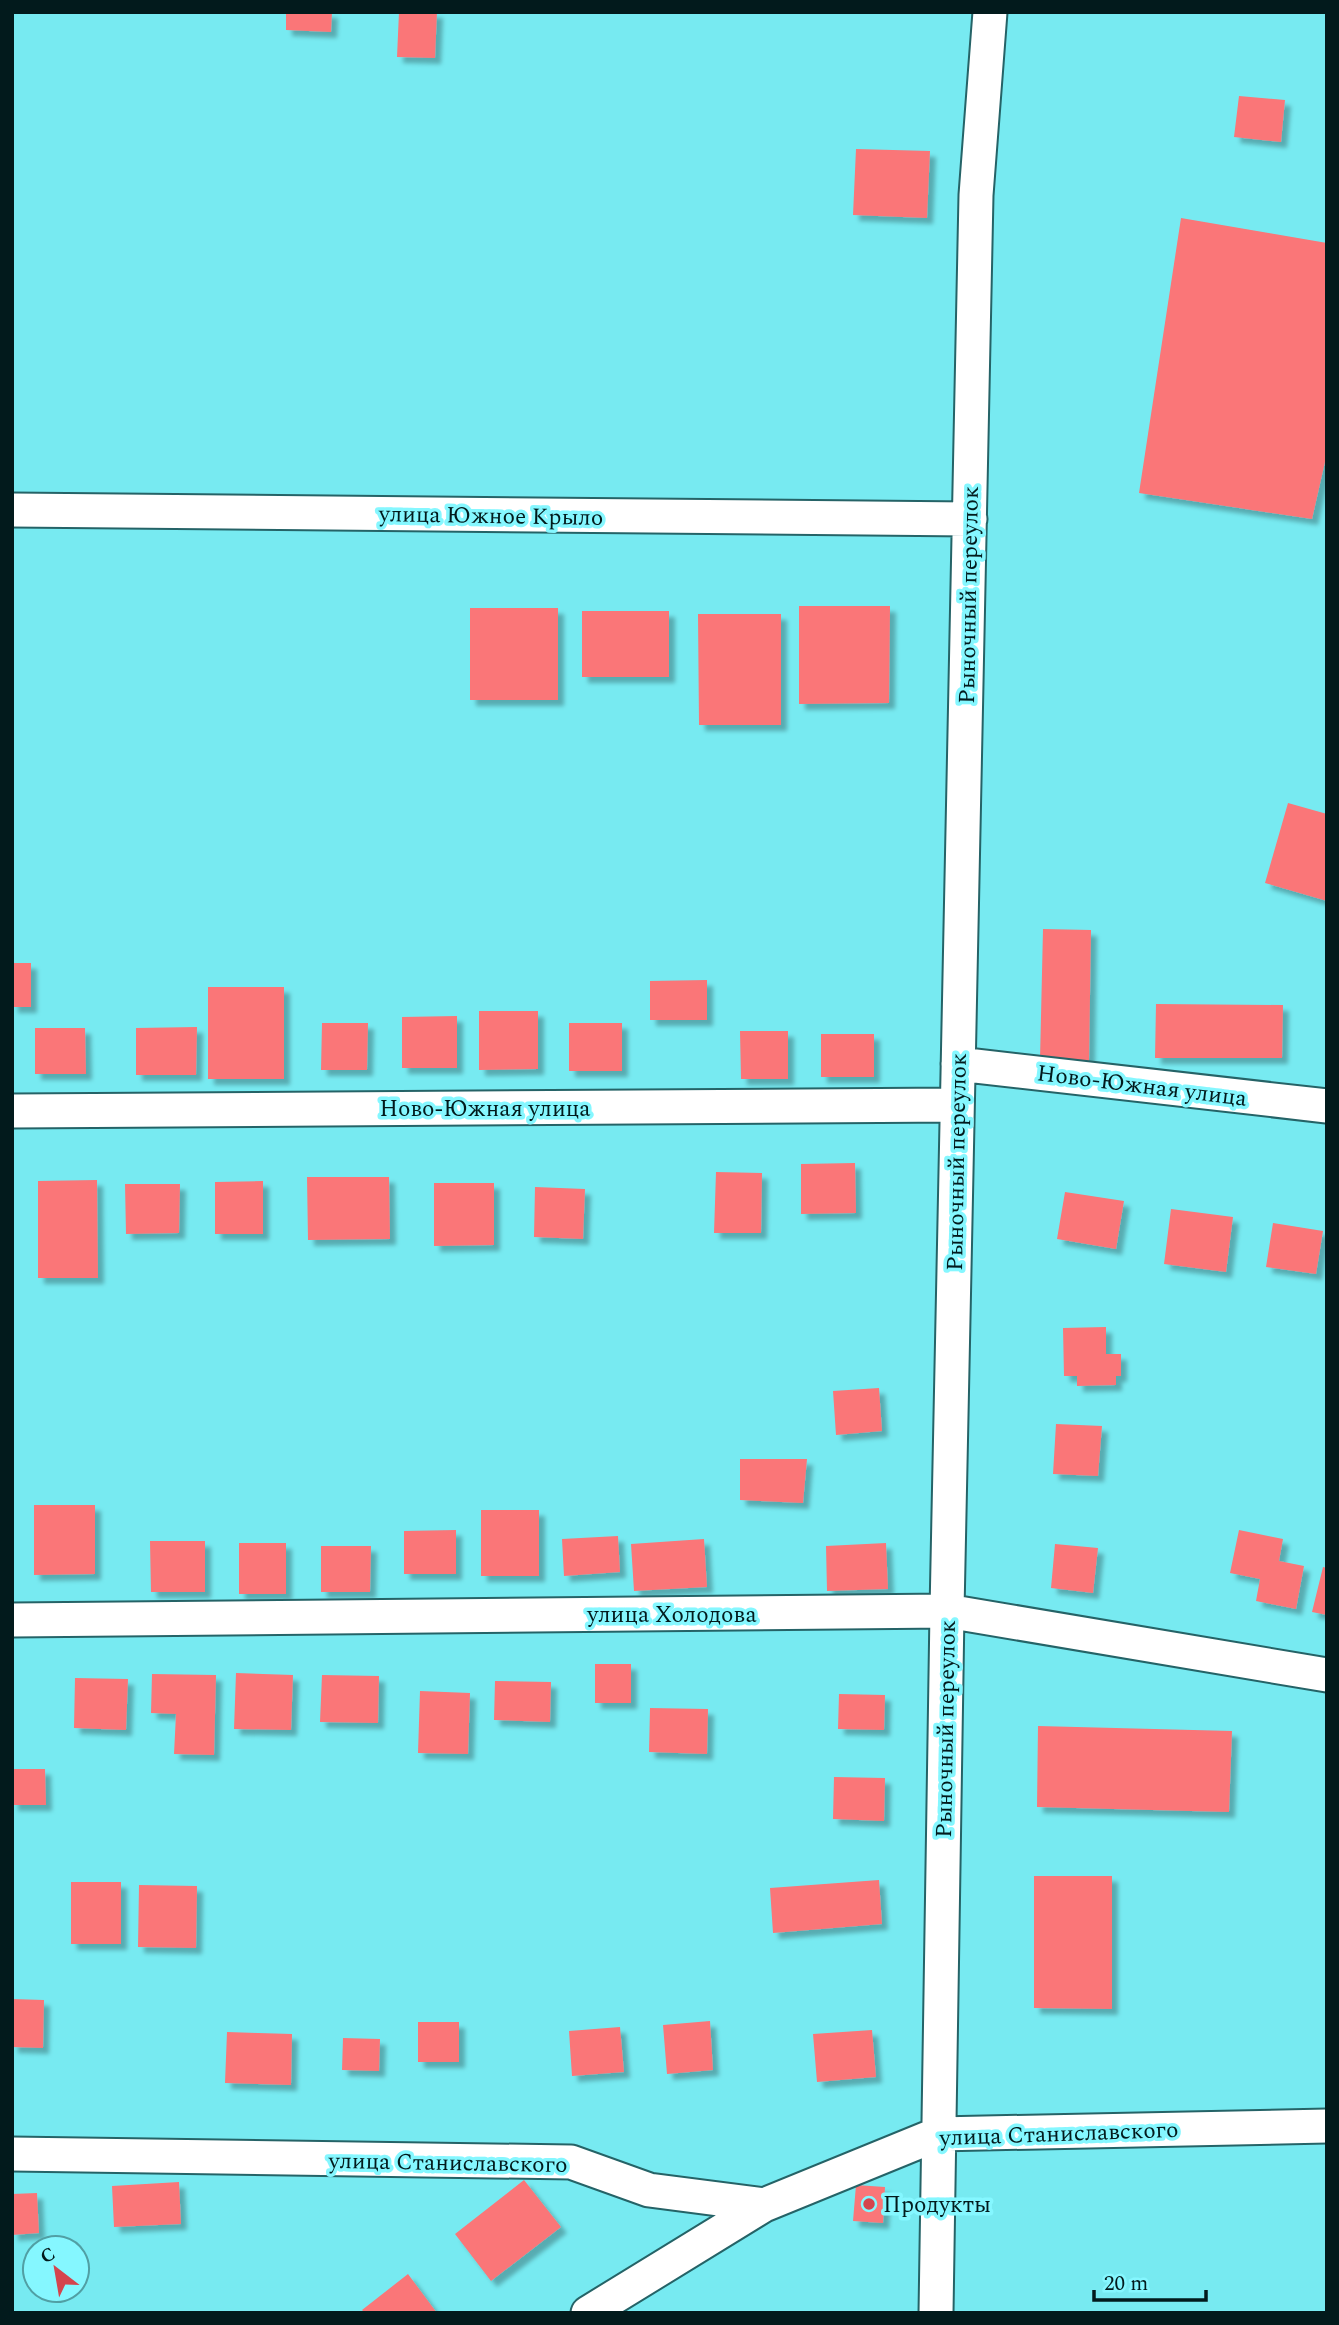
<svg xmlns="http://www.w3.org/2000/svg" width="1339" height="2325" viewBox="0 0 1339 2325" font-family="Spectral,serif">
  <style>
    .building { fill: #fa7678; filter: url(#shadow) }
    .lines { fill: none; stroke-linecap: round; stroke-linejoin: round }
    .minor-casing { stroke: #256367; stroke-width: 37 }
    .minor { stroke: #fff; stroke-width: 33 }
    .poi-dot { fill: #d4444d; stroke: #85f7ff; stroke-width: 2.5 }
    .labels { text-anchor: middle; stroke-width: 7; stroke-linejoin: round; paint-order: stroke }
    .street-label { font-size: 23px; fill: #021a1c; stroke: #85f7ff }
    .poi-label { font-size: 23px; fill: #021a1c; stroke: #85f7ff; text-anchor: start }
  </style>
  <defs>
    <filter id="shadow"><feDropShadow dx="6" dy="6" stdDeviation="2" flood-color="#0004"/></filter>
  </defs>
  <rect width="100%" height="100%" fill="#77eaf1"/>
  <!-- building -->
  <path class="building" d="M286 12H332L331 32 286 30Z
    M399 12H437L435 58 397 57Z
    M1239 96 1285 100 1281 142 1234 137Z
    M856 149 930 151 927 218 853 215Z
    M1181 218 1327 243V453L1312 519 1139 493Z
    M799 606H890L889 703 799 704Z
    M470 608H558V700H470Z
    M582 611H669V677H582Z
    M698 614H781V725H699Z
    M1288 803 1327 814V901L1265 883Z
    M1043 929 1091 930 1089 1061 1040 1060Z
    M12 963H31V1007H12Z
    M707 980V1020H650V981Z
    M208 987H284V1079H208Z
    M1156 1004 1283 1005 1282 1058H1155Z
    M479 1011H538V1069L479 1070Z
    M457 1016V1068H402V1017Z
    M322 1023H368L367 1070H321Z
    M569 1023H622V1071H569Z
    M197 1027 196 1075H136V1028Z
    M35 1028H85L86 1074H35Z
    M740 1031H788V1079H741Z
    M821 1034H874V1077H821Z
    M855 1163 856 1213 801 1214V1164Z
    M716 1172 762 1173 761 1233H714Z
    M307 1177H389L390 1239 308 1240Z
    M97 1180 98 1278H38V1181Z
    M263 1181V1234H215V1182Z
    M434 1183H494V1245L434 1246Z
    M125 1184H180L179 1233 126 1234Z
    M535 1187 585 1189 583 1239 534 1237Z
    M1065 1192 1124 1201 1116 1249 1057 1239Z
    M1171 1209 1233 1217 1226 1272 1164 1264Z
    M1273 1223 1323 1231 1316 1274 1266 1267Z
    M1106 1327V1354H1121V1376H1116V1385L1077 1386V1376H1064L1063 1328Z
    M879 1388 882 1431 836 1435 833 1391Z
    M1056 1424 1102 1426 1098 1476 1053 1474Z
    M740 1459H807L803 1503 740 1500Z
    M34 1505H95V1574L34 1575Z
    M481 1510H539V1576H481Z
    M456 1530V1574H404V1531Z
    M1239 1530 1283 1539 1279 1561 1304 1566 1296 1609 1256 1601 1260 1579 1230 1573Z
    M618 1536 620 1572 564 1576 562 1539Z
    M704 1539 707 1587 634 1591 631 1544Z
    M150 1541H205V1592H151Z
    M239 1543H286V1594H239Z
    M886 1543 888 1589 827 1591 826 1546Z
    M1055 1544 1098 1548 1093 1593 1051 1588Z
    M321 1546H371L370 1592H321Z
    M1323 1567 1327 1568V1615L1312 1612Z
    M595 1664H631V1703H595Z
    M236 1673 293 1675 291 1730 234 1729Z
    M152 1674 216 1675 214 1755 174 1754 176 1714 151 1713Z
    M322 1675 379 1676 378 1723 320 1722Z
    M75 1678 128 1679 126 1730 74 1728Z
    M495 1681 551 1682 550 1722 494 1720Z
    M420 1691 470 1693 468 1754 418 1753Z
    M839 1694 885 1695 884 1730 838 1729Z
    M650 1708 708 1709 707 1754 649 1752Z
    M1038 1726 1232 1731 1229 1812 1037 1807Z
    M12 1769H45L46 1805H12Z
    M834 1777 885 1778 884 1821 833 1819Z
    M1034 1876H1112V2009L1034 2008Z
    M879 1880 882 1924 773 1933 770 1888Z
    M71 1882H121V1944H71Z
    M139 1885 197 1886 196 1948 138 1947Z
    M12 1999 44 2000 43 2048 12 2047Z
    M710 2021 713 2070 667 2074 663 2025Z
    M418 2022H459V2062H418Z
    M620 2027 624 2072 572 2076 569 2031Z
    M872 2030 876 2077 817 2082 813 2034Z
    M227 2032 292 2034 291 2085 225 2083Z
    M343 2038 380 2039 379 2071 342 2070Z
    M524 2180 561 2227 491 2281 455 2234Z
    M179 2182 181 2224 114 2227 112 2186Z
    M856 2185 885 2187 883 2223 853 2221Z
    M37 2193 39 2233 12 2235V2194Z
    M408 2274 437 2313H365L362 2310Z"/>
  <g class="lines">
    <!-- minor casing -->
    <g class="minor-casing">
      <path id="minor" d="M12 510 970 519
        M958 1064 1327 1106
        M12 1111 957 1105
        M12 1620 947 1611 1327 1675
        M12 2154 571 2162 649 2190 764 2205 938 2134 1327 2126
        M588 2313 764 2205
        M936 2313 947 1611 976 195 990 12"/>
    </g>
    <!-- minor -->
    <use href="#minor" class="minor"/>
  </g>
  <!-- markers -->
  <circle class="poi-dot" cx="869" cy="2204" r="7"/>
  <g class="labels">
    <!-- street labels -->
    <g class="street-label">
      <text transform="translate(491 515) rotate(1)" y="8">улица Южное Крыло</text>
      <text transform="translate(968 595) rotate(-89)" y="8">Рыночный переулок</text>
      <text transform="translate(1142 1085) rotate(7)" y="8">Ново-Южная улица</text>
      <text x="485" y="1116">Ново-Южная улица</text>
      <text transform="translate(956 1162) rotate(-89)" y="8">Рыночный переулок</text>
      <text x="672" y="1622">улица Холодова</text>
      <text transform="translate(945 1729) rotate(-89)" y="8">Рыночный переулок</text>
      <text transform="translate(1059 2133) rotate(-2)" y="8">улица Станиславского</text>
      <text transform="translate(448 2162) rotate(1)" y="8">улица Станиславского</text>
    </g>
    <!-- poi labels -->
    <g class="poi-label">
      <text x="883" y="2212">Продукты</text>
    </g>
  </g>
  <!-- border -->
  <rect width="1339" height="2325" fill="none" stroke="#021a1c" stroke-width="28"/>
  <!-- north arrow -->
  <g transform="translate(56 2269) rotate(329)"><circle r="33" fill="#85f7ff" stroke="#519fa4" stroke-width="2"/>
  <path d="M0-5L12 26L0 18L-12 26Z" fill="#d4444d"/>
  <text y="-10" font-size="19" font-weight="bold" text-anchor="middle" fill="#021a1c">С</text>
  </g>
  <!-- scale -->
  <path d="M1094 2290v10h112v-10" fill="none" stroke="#021a1c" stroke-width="3.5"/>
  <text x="1104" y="2290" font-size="21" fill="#021a1c" stroke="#85f7ff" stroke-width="5" paint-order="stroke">20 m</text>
</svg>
